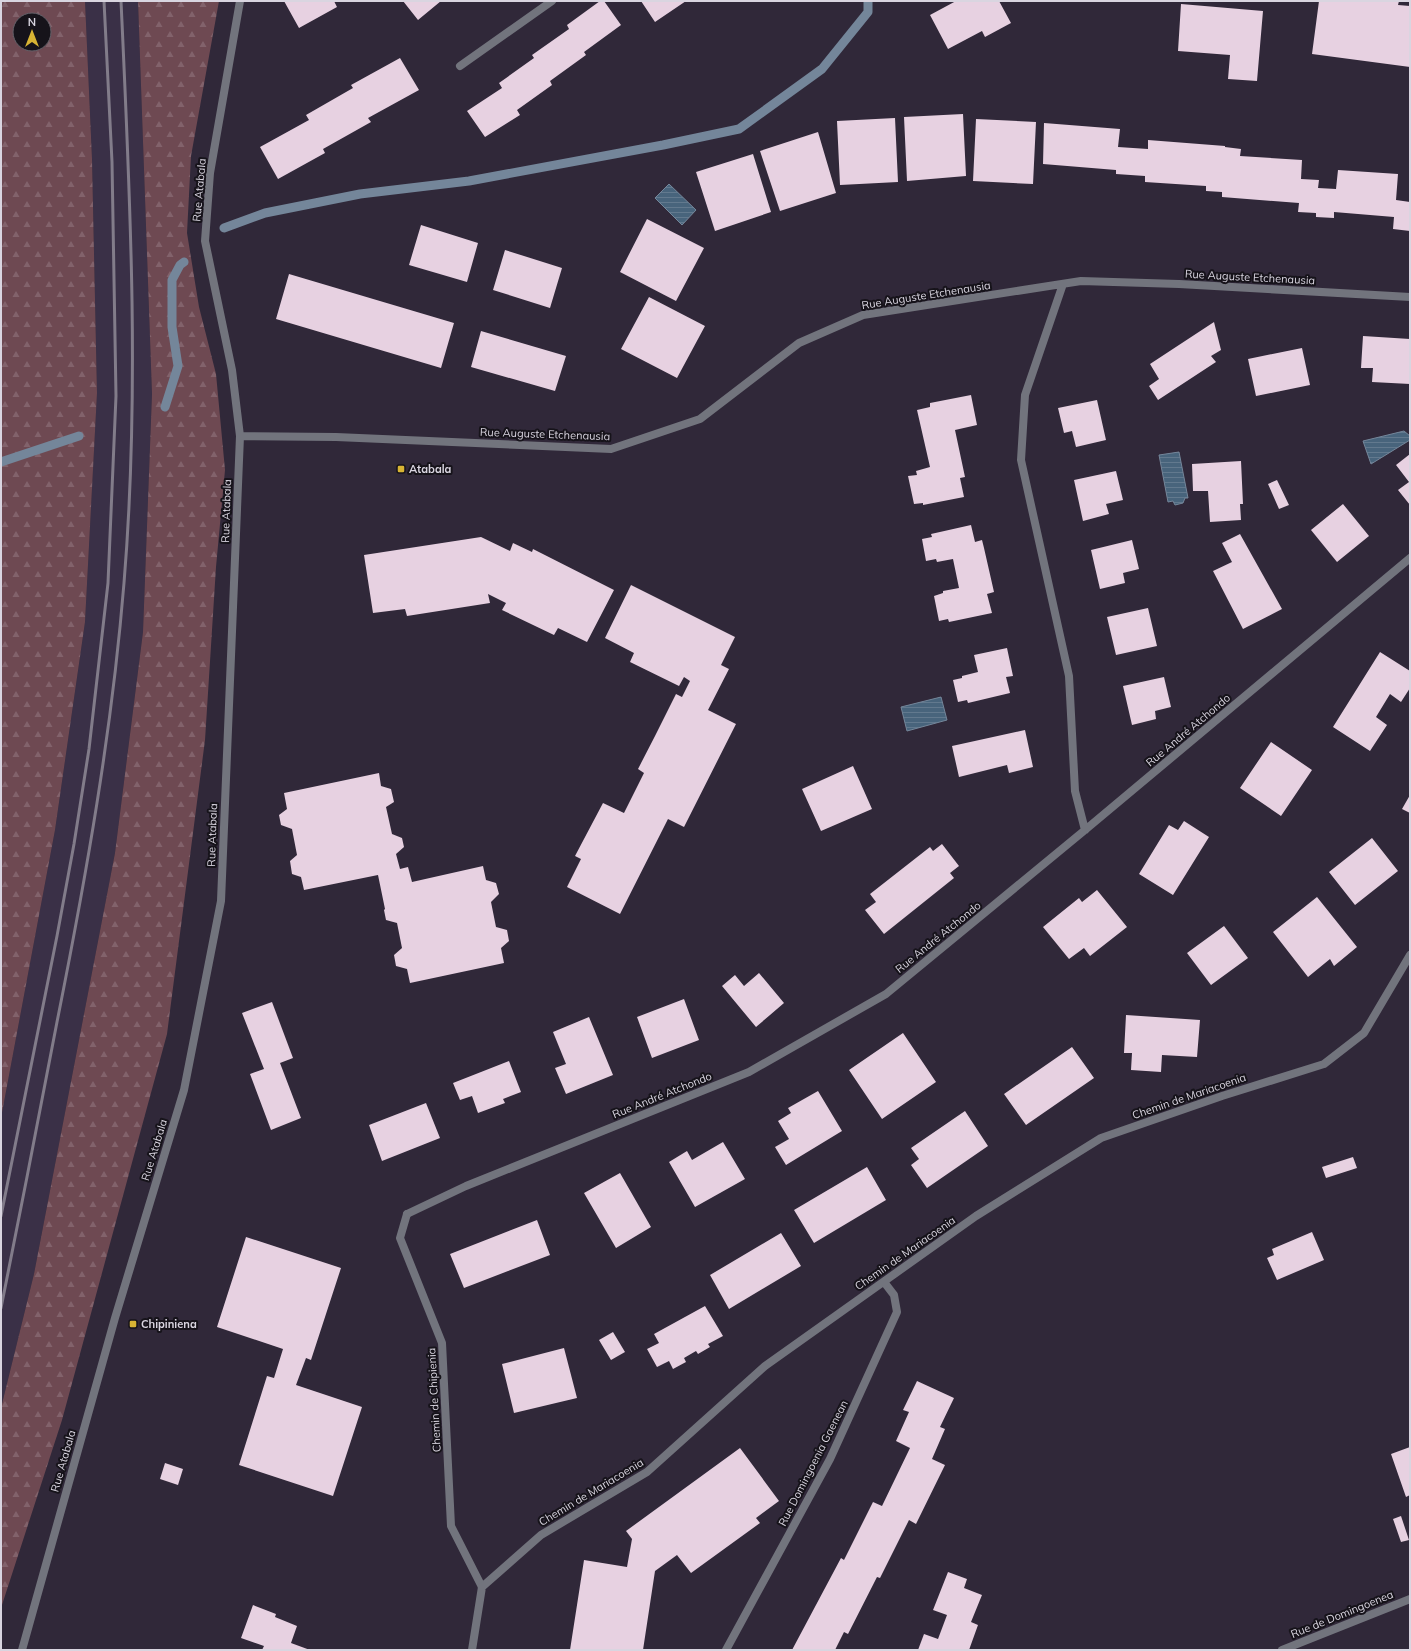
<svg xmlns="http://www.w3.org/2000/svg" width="1411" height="1651" viewBox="0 0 1411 1651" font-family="Mulish,sans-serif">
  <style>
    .built { fill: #3a3047 }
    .forest { fill: url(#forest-firs); fill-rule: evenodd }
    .water { fill: url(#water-rules); stroke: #74869a }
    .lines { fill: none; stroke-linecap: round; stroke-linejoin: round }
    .stream { stroke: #74869a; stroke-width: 9 }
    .building { fill: #e7d1e1 }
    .service { stroke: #72747d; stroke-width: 8 }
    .minor { stroke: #72747d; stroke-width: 8 }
    .rail { stroke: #827c8a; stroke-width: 3 }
    .poi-dot { fill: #d8b434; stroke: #16131a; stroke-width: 1.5 }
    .labels { text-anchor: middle; stroke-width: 4; stroke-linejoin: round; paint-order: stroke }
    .street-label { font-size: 11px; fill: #d9d5e0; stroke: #16131a }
    .poi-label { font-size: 11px; font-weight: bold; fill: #d9d5e0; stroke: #16131a; text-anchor: start }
  </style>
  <defs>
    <pattern id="forest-firs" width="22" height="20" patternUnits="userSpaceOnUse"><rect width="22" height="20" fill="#6e4952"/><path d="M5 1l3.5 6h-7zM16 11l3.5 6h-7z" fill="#82626b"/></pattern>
    <pattern id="water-rules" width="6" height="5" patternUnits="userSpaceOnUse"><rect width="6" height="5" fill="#48647c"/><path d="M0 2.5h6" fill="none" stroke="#62798e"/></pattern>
  </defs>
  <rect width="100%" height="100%" fill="#302839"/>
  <!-- built -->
  <path class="built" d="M85 1H138L152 394 143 632 115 853 34 1274 1 1408V1118L55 830 85 622 97 392 92 159Z"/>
  <!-- forest -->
  <path class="forest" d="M1 1H85L92 159 97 393 85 622 55 830 1 1118ZM20 20H44V44H20Z
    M138 1H219L191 156 187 233 199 307 216 374 225 470 216 567 205 740 167 1034 62 1420 1 1608V1408L34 1274 115 853 143 632 152 394Z"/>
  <!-- water -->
  <path class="water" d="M669 184 696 210 682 225 655 198Z
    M1404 431 1410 436V440L1371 464 1363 441Z
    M1179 452 1188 498H1185L1183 503 1175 505 1173 501 1168 502 1159 455Z
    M941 697 947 720 907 731 901 707Z"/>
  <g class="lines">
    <!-- stream -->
    <path class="stream" d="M224 228 265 213 360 194 469 181 663 145 739 129 822 69 868 12V1
      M165 407 178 366 172 327V280L180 265 184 262
      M1 462 79 436"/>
  </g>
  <!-- building -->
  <path class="building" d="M284 1H334L337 7 299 28Z
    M403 1H441L418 20Z
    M600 1H604L621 25 584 52 586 55 550 81 552 85 517 110 520 115 485 137 467 111 502 88 499 83 534 58 532 55 569 29 567 25Z
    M641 1H686L655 22Z
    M956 1H999L1011 23 985 37 982 31 948 49 930 15Z
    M1319 1H1399L1398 5 1410 6V67L1312 54Z
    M1181 4 1263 11 1257 81 1228 79 1230 55 1178 51Z
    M400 58 419 90 368 118 371 122 323 149 325 153 278 179 260 147 309 120 306 115 353 88 351 85Z
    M963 114 966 176 907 181 904 117Z
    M895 118 898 182 840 185 837 121Z
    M976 119 1036 122 1033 184 973 181Z
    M1044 123 1120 129 1118 147 1148 149V140L1225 146V147L1241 149 1240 156 1302 160 1301 179 1319 180 1318 188 1336 189 1338 170 1398 174 1396 200 1410 202V231L1393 229 1394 217 1334 212V218L1316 217V213L1298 212 1299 203 1222 197V192L1206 191V186L1145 182V176L1116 174V170L1043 164Z
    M818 132 836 193 780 211 760 151Z
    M753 154 771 212 715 231 696 172Z
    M647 219 704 248 676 301 620 272Z
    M421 225 478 243 467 282 409 265Z
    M505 250 562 268 550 308 493 290Z
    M289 274 454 323 441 368 276 319Z
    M649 297 705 326 677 378 621 349Z
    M1214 322 1221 350 1211 356 1216 362 1158 400 1149 386 1159 379 1150 364Z
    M481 331 566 356 555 391 471 367Z
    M1363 336 1410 339V384L1372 382 1373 368H1361Z
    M1302 348 1310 385 1256 396 1248 359Z
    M971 395 977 425 955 430 965 477 960 478 964 497 923 505V503L914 504 908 476 917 475 916 471 930 467 917 410 930 407V403Z
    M1097 400 1106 440 1076 447 1072 431 1064 433 1058 408Z
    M1410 454V505L1398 490 1409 482 1396 465Z
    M1241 461 1243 504H1240L1241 520 1210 522 1208 491H1193L1192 464Z
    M1116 471 1123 500 1106 504 1109 514 1083 521 1074 480Z
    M1277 480 1289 505 1279 509 1268 484Z
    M1343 504 1369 536 1337 562 1311 530Z
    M971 525 975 542 982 540 984 548 994 592 987 594 992 613 949 622 948 619 939 621 934 596 943 593V591L959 588 953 559 937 562 936 559 926 561 922 539 932 537 931 534Z
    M1240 534 1282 609 1243 629 1213 571 1232 562 1222 543Z
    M481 537 510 551 513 543 532 552 533 549 614 590 587 642 558 628 554 635 502 610 506 603 488 594 490 603 407 616 405 609 373 613 364 555Z
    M1132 540 1139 569 1123 573 1125 583 1100 589 1091 550Z
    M631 585 735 637 721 665 729 669 708 710 736 724 684 827 668 819 620 914 567 887 581 859 575 856 603 803 624 813 644 773 638 769 655 736 676 694 682 697 690 681 684 677 679 686 630 662 634 653 605 638Z
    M1148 608 1157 646 1116 655 1107 617Z
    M1007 648 1013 676 1006 677 1010 693 968 703 967 700 958 702 953 680 962 678V676L978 672 974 655Z
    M1380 652 1410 671V688L1401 702 1390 694 1376 717 1387 725 1370 751 1333 727Z
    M1164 677 1171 707 1155 711 1156 719 1132 725 1123 686Z
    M1025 730 1033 767 1009 773 1007 765 959 777 952 746Z
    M1271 742 1312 770 1281 816 1240 788Z
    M853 766 872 809 821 831 802 789Z
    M379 773 381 786 391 789 394 802 386 807 392 834 402 838 404 847 396 854 400 869 408 867 412 882 483 866 486 880 496 883 499 894 491 902 496 927 507 930 509 941 501 948 504 963 410 983 407 969 396 966 394 955 402 948 397 923 386 920 384 910 385 909 378 875 304 890 301 877 292 874 290 861 297 855 292 829 281 825 279 815 287 809 284 793Z
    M1410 795V813L1402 809Z
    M1184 821 1209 837 1173 895 1139 874 1169 825 1178 830Z
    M1372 838 1398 871 1355 905 1329 872Z
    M942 844 959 866 950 873 954 878 884 934 865 910 876 902 870 894 930 847 933 851Z
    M1097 890 1127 927 1090 956 1084 948 1069 959 1043 927 1079 898 1082 902Z
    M1317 897 1357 947 1334 966 1330 959 1308 977 1273 932Z
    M1224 926 1248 958 1211 985 1187 953Z
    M759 973 784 1003 756 1027 722 986 735 975 744 986Z
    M684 999 699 1040 652 1058 637 1017Z
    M272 1002 293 1058 280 1063 301 1118 271 1130 250 1074 264 1069 242 1013Z
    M1126 1015 1200 1020 1197 1057 1162 1055 1161 1072 1131 1070 1132 1053H1124Z
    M589 1017 613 1075 566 1094 555 1068 566 1064 553 1032Z
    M903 1033 936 1082 882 1119 849 1070Z
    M1072 1047 1094 1078 1026 1125 1004 1094Z
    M509 1061 521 1092 503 1099 505 1103 478 1113 472 1096 460 1100 453 1083Z
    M818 1091 842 1131 786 1165 775 1147 789 1139 778 1121 791 1113 788 1108Z
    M426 1103 440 1138 382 1161 369 1125Z
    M965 1111 988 1146 927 1188 911 1165 919 1159 911 1148Z
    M723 1142 745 1179 695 1207 669 1162 687 1151 692 1160Z
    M1353 1157 1357 1168 1326 1178 1322 1167Z
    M867 1167 886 1200 814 1243 794 1210Z
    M620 1173 651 1227 616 1248 584 1193Z
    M537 1220 550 1255 464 1288 450 1254Z
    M1312 1232 1324 1260 1277 1280 1267 1258 1274 1255 1272 1249Z
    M781 1233 801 1266 729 1309 710 1275Z
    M246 1237 341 1268 311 1360 306 1358 296 1385 362 1407 333 1496 239 1465 267 1376 274 1378 283 1349 217 1327Z
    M705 1306 723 1336 708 1344 710 1347 698 1354 696 1351 684 1358 686 1362 673 1369 669 1361 657 1367 647 1349 659 1343 654 1334Z
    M613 1332 625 1352 611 1360 599 1340Z
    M564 1348 577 1398 514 1413 502 1364Z
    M917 1381 954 1398 940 1427 945 1429 932 1459 945 1465 916 1524 909 1520 880 1578 877 1577 848 1634 844 1632 835 1650H792L841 1558 844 1560 873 1502 882 1506 910 1448 896 1441 909 1412 903 1410Z
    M1410 1447V1495L1406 1497 1391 1454Z
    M740 1448 779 1501 756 1518 760 1523 691 1573 677 1555 655 1571 643 1650H570L584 1560 627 1567 632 1539 626 1531Z
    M165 1463 183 1469 178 1485 160 1479Z
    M1401 1516 1409 1540 1401 1542 1393 1519Z
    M948 1572 967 1579 964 1588 982 1595 971 1622 978 1625 969 1650H918L924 1634 938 1639 947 1615 933 1610Z
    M253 1605 276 1614 275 1617 297 1626 291 1643 310 1650H262L264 1646 241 1638Z"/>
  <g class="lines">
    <!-- service -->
    <path class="service" d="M407 1214 400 1238 442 1343 451 1526 482 1587"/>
    <!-- minor -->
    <path class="minor" d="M460 66 552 1
      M1063 284 1025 395 1021 460 1069 676 1075 791 1085 830
      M240 436 336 437 611 449 700 419 799 343 863 315 1081 281 1179 284 1410 297
      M407 1214 466 1186 749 1072 886 994 1085 830 1410 558
      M22 1650 115 1318 184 1090 221 901 240 436 232 370 205 241 210 173 240 1
      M472 1650 482 1587 541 1535 647 1472 765 1366 976 1216 1101 1138 1222 1096 1324 1064 1364 1033 1410 955
      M726 1650 830 1459 897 1312 894 1295 884 1282
      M1282 1650 1410 1599"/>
    <!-- rail -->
    <path class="rail" d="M1 1216 57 936 74 844 89 749 108 583 116 396 112 162 104 1
      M1 1308C20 1213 39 1117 57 1022 86 877 112 731 124 583 140 390 130 195 121 1"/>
  </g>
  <!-- markers -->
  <g class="poi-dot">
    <rect x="397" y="465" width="8" height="8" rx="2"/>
    <rect x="129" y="1320" width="8" height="8" rx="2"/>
  </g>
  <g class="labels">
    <!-- street labels -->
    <g class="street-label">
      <text transform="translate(199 190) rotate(-85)" y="4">Rue Atabala</text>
      <text transform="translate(1250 277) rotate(3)" y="4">Rue Auguste Etchenausia</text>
      <text transform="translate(926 295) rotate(-9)" y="4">Rue Auguste Etchenausia</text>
      <text transform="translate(545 434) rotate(2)" y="4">Rue Auguste Etchenausia</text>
      <text transform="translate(226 511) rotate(-88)" y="4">Rue Atabala</text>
      <text transform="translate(1188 730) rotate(-40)" y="4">Rue André Atchondo</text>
      <text transform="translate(212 835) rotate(-88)" y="4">Rue Atabala</text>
      <text transform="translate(938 937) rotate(-39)" y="4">Rue André Atchondo</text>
      <text transform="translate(662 1095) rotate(-22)" y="4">Rue André Atchondo</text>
      <text transform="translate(1189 1096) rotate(-19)" y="4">Chemin de Mariacoenia</text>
      <text transform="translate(154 1150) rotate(-73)" y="4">Rue Atabala</text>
      <text transform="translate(905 1253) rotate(-35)" y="4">Chemin de Mariacoenia</text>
      <text transform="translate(434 1400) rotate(-93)" y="4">Chemin de Chipienia</text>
      <text transform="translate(63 1461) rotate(-74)" y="4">Rue Atabala</text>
      <text transform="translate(813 1463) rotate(-63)" y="4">Rue Domingoenia Gaenean</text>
      <text transform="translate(591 1492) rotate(-31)" y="4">Chemin de Mariacoenia</text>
      <text transform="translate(1342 1614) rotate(-22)" y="4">Rue de Domingoenea</text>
    </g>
    <!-- poi labels -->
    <g class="poi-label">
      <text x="409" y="473">Atabala</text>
      <text x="141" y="1328">Chipiniena</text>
    </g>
  </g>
  <!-- border -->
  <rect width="1411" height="1651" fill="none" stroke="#d9d5e0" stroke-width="4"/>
  <!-- north arrow -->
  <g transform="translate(32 32)"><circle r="19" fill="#16131a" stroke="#646169"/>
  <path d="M0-3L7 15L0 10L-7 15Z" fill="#d8b434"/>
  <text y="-6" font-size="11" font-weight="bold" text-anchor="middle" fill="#d9d5e0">N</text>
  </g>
</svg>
